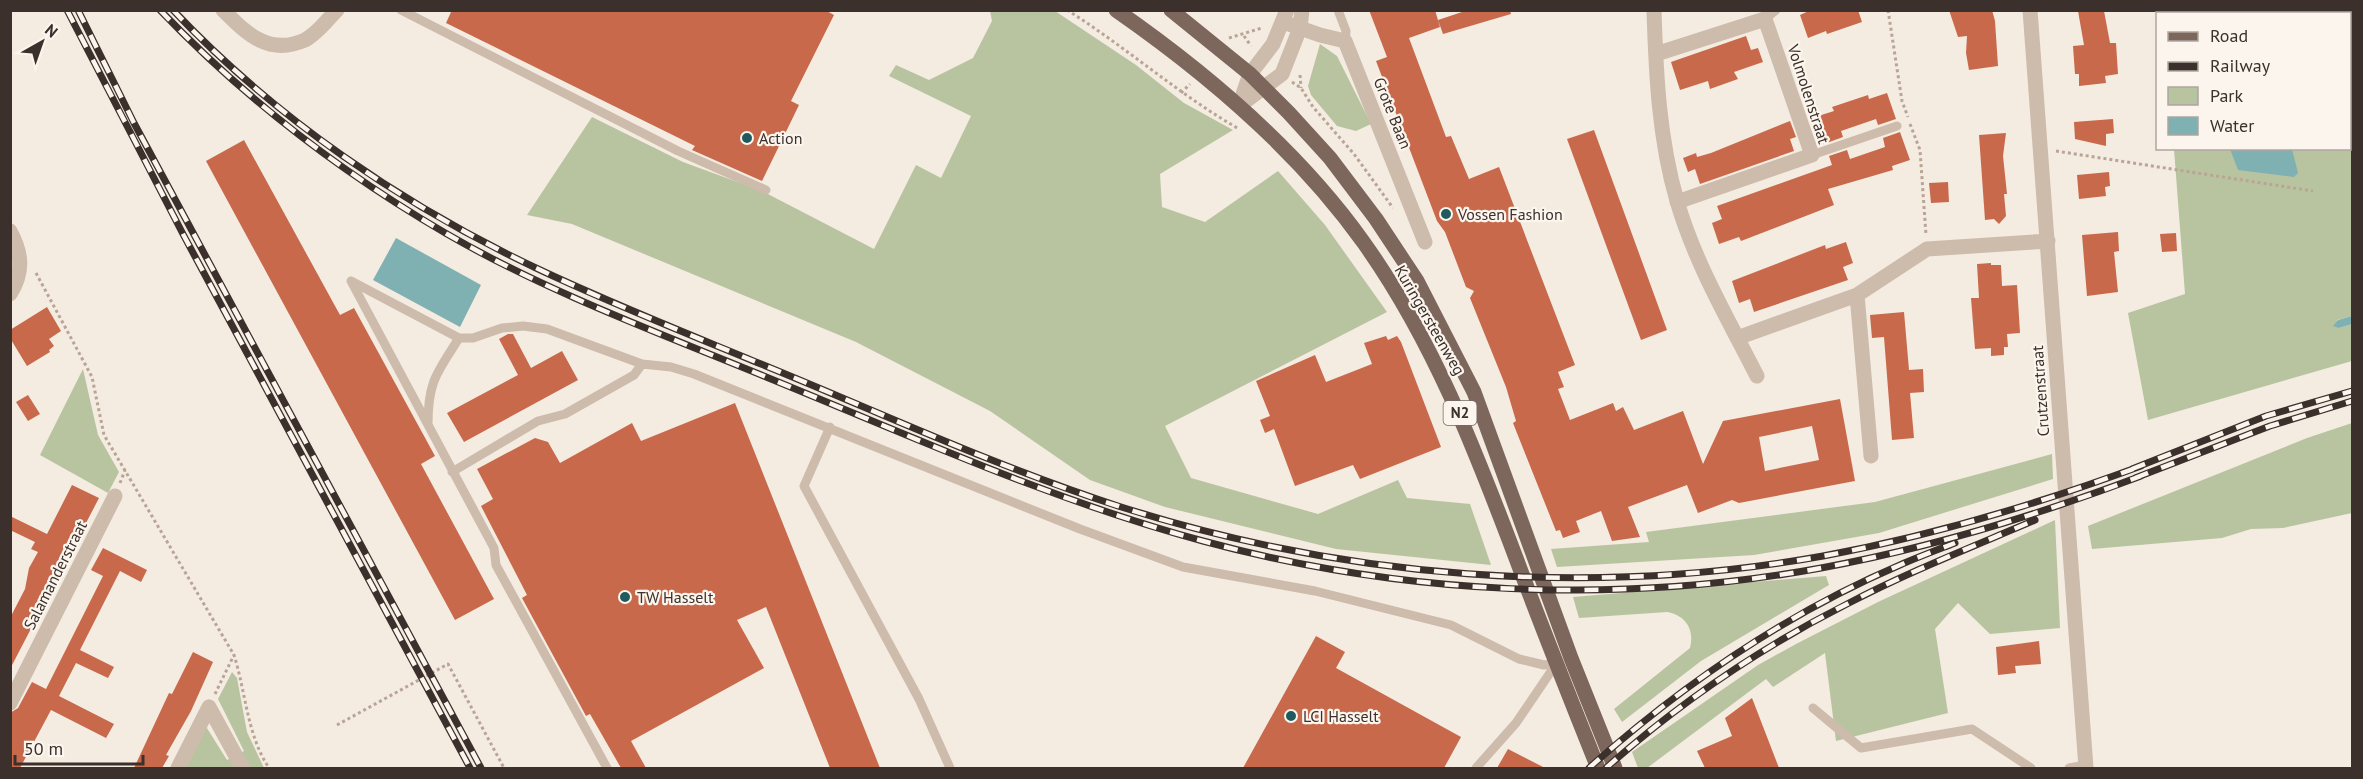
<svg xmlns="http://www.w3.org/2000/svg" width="2363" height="779" viewBox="0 0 2363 779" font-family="'PT Sans',sans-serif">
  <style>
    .green { fill: #b8c4a0 }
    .water { fill: #7fb0b2 }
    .building { fill: #c8694b; fill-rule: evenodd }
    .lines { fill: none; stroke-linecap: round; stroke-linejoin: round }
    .path { stroke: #b9a596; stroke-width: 3; stroke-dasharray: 3 3; stroke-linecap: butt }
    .service { stroke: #cdbbac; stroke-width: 9 }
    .minor { stroke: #cdbbac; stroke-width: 15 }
    .primary { stroke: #7d675c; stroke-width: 15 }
    .rail-casing { stroke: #3b302b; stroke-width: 7 }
    .rail { stroke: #fbf5ee; stroke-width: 4.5; stroke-dasharray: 14; stroke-linecap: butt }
    .poi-dot { fill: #1f5a5e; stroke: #fbf5ee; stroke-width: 2 }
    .labels { text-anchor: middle; stroke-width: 4.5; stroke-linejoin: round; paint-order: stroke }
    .shield { fill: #fbf5ee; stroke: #756b66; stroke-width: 1.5 }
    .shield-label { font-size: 15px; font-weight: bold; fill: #3b302b }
    .street-label { font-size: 16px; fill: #3b302b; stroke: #fbf5ee }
    .poi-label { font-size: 16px; fill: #3b302b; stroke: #fbf5ee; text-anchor: start }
  </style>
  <rect width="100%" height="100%" fill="#f4ebe1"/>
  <!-- green -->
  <path class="green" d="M990 11H1055L1136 65 1184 103 1233 130 1160 174 1162 207 1205 222 1278 171 1325 225 1387 312 1165 426 1191 478 1318 514 1398 480 1407 498 1470 504 1491 565 1336 549 1165 507 1090 480 990 411 856 342 572 224 527 215 592 117 683 162 762 191 874 249 916 165 941 178 971 116 889 76 896 65 929 80 973 58 992 21Z
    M2164 11H2352V316L2337 320 2339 328 2352 324V361L2148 420 2128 313 2185 294 2174 149 2350 148V14H2164Z
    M1320 44 1337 56 1371 124 1356 131 1337 126 1311 95 1308 86Z
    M83 369 98 435 119 472 108 493 40 455Z
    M2352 423V513L2283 528 2251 529 2222 538 2092 549 2088 526 2307 438Z
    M2052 454 2053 479 1879 533 1754 555 1557 567 1551 549 1649 542 1646 532 1875 502Z
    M2055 520 2060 628 1990 634 1958 603 1935 629 1948 713 1836 741 1825 653 1773 687 1766 679 1647 768H1638L1632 752 1758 665 1796 644 1878 602Z
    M1826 576 1829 585 1701 661 1622 722 1614 709 1690 648C1695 629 1685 615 1667 612L1579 618 1573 597Z
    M232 672 237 678 247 732 264 768H184L205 725 227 760 244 751 218 699Z"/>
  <!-- water -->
  <path class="water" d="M2230 149H2292L2298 173 2294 177 2238 170Z
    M396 238 481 285 460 327 373 280Z
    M2352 316V324L2339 328 2333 326 2338 320Z"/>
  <!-- building -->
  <path class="building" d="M452 10H825L834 15 791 101 799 105 762 181 692 150 695 146 446 23Z
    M1369 10H1435L1440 27 1409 38 1446 137 1451 136 1469 179 1499 167 1575 365 1558 372 1564 387 1558 389 1570 420 1613 403 1616 411 1623 407 1634 430 1683 411 1703 464 1723 421 1840 399 1855 481 1739 503 1732 500 1698 513 1687 485 1628 507 1640 537 1612 541 1601 511 1576 521 1580 532 1563 538 1560 530 1556 531 1513 423 1516 421 1506 387 1470 298 1474 291 1466 287 1445 232 1437 221 1376 61 1387 57ZM1812 426 1819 460 1765 471 1759 437Z
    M1468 10H1510L1511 14 1443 34 1438 20Z
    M1811 10H1858L1862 22 1827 34 1826 31 1808 38 1800 15Z
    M1949 10H1992L1995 21 1998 66 1969 70 1966 53 1967 36 1958 37Z
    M2078 11H2104L2110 43H2116L2118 74 2105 76 2106 83 2079 86V74H2075L2073 46 2084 45Z
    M1746 36 1751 50 1758 48 1763 62 1734 72 1738 79 1710 89 1708 81 1680 90 1671 62Z
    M1887 93 1896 119 1878 125 1876 119 1841 131 1843 137 1824 144 1815 117 1834 111 1832 107 1868 95 1869 99Z
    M2113 119 2114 133 2106 134V146L2075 139 2074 122Z
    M1790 121 1796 137 1790 139 1794 151 1700 184 1695 169 1688 172 1683 158 1696 153 1697 157 1711 153Z
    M1594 130 1667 330 1641 340 1567 139Z
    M1900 132 1910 160 1892 166 1893 170 1828 189 1834 205 1741 241 1739 237 1719 244 1712 223 1722 219 1717 206 1832 165 1829 156 1847 150 1850 159 1885 147 1883 138Z
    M2006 133 2003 156 2007 194H2004L2006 216 1999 224 1994 219 1985 220 1979 135Z
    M244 140 340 315 354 308 435 456 421 464 494 599 455 620 206 161Z
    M2109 172 2110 186 2105 187 2106 196 2079 199 2077 175Z
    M1948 182 1949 202 1931 203 1929 183Z
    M2118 232 2119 251 2114 252 2118 292 2087 296 2082 235Z
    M2176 233 2177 251 2162 252 2160 234Z
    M1846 242 1853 263 1843 267 1848 280 1754 312 1750 299 1739 303 1732 281 1825 245 1826 249Z
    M1991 263V265H2001L2002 286 2017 285 2020 333 2007 334 2008 347H2004V355L1991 356V348L1975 349 1971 298H1979L1977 264Z
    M47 307 61 331 49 339 54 346 49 350 50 352 27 366 10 338V330Z
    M1904 312 1909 370 1923 369 1924 392 1910 393 1914 438 1892 440 1884 337 1872 338 1870 315Z
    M508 334H513L531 368 562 351 578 380 464 442 447 413 518 375 499 339Z
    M1386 336 1388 340 1397 336 1401 342 1441 447 1360 479 1353 465 1295 486 1274 429 1265 433 1260 420 1270 416 1256 381 1315 355 1326 382 1372 364 1364 343Z
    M28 395 40 414 28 421 16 402Z
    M735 403 880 768H830L766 607 737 620 764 668 631 741 646 768H621L590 714 586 716 522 598 527 595 481 506 493 499 477 469 535 438 548 442 560 463 632 423 641 441Z
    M72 485 99 498 10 669V618L25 589 29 568 38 552 31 549 35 542 10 530V516L47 534Z
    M103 548 147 570 141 582 120 571 80 650 114 667 108 678 76 663 59 696 114 724 106 738 51 710 20 768H10V713L18 708 32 682 46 689 103 576 91 570Z
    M1316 636 1345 652 1336 668 1461 737 1444 768H1243Z
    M2039 641 2041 664 2015 666 2016 673 1998 675 1996 647Z
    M193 652 213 662 191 711 166 755 169 756 162 768H134L169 693 172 694Z
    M1752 698 1779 768H1705L1697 751 1732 736 1725 718Z
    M1508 749 1545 768H1497Z"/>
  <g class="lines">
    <!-- path -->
    <path class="path" d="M1067 10C1126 47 1178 94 1239 129
      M1888 10 1902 101 1908 117
      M1244 36 1251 46
      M1229 38 1262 28
      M1300 75 1301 88
      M1292 82 1301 88 1313 107 1354 154 1393 208
      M1181 93 1190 84
      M1910 124 1920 150 1926 235
      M2056 151 2313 191
      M36 273 92 377 104 435 234 655C246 693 247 735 269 768
      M120 483 125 470
      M215 694 234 655
      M337 725 448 664 504 768"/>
    <!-- service -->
    <path class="service" d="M401 10 678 151 766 190
      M1338 10 1346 31 1345 41
      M1765 19 1776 10
      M1812 155 1897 126
      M351 281 459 338H473L502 328 523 326 547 329 642 364 671 367 694 374 1080 529 1183 567 1315 591 1451 625 1519 659 1544 665 1559 663
      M351 281 494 548 496 565 607 768
      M428 424C428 381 437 373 459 338
      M830 427 804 486 919 699 950 768
      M452 472 538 421 565 414 634 375 642 364
      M1813 708 1861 748 1972 729 2031 768
      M1476 768 1516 723 1556 664
      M2069 768 2086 765"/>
    <!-- minor -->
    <path class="minor" d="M223 10C247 34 269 56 305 40 317 34 328 19 337 10
      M1654 10C1656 75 1659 139 1677 201 1695 263 1728 319 1757 376
      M2030 10 2086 768
      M1283 22 1320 35 1345 41 1425 242
      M1656 54 1765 19 1812 155 1677 202
      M1239 106 1282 74 1300 28 1302 10
      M1239 106 1250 74 1273 44 1287 10
      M10 231C22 253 24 272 10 294
      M1857 295 1871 456
      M1737 338 1857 295 1927 249 2048 241
      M10 703 115 496
      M209 707 242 767
      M178 768 209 707"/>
    <!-- primary -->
    <path class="primary" d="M1116 10C1208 74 1298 150 1364 243 1433 340 1474 447 1516 558 1542 628 1570 698 1598 768
      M1171 10 1250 74 1289 113 1330 158 1376 219 1417 281 1474 392 1571 658 1615 768"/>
    <!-- rail casing -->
    <g class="rail-casing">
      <path id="rail" d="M67 10 184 236 470 768
        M78 10 134 123 481 768
        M160 10C244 98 342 173 447 234 549 293 662 334 771 379 913 437 1054 501 1203 541 1402 595 1618 605 1821 568 1930 548 2038 515 2141 476
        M173 10C275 118 403 205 536 268 610 303 686 333 761 364 879 412 997 467 1118 506 1343 578 1590 598 1823 556 1931 536 2038 504 2141 466
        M2132 469 2266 416 2352 391
        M2135 478 2270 426 2352 401
        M1589 768C1682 685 1785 614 1900 565 1918 557 1937 550 1955 543
        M1606 768C1679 703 1760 648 1847 604 1908 572 1972 547 2035 520"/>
    </g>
    <!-- rail -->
    <use href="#rail" class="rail"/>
  </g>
  <!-- markers -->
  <g class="poi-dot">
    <circle cx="747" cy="138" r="6"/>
    <circle cx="1446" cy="214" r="6"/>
    <circle cx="625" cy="597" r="6"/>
    <circle cx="1291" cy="716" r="6"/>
  </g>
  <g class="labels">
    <!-- shield labels -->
    <rect class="shield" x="1443.5" y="401" width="33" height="24" rx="4.5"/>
    <g class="shield-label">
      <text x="1460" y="418">N2</text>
    </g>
    <!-- street labels -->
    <g class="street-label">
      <text transform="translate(1809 94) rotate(72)" y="6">Volmolenstraat</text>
      <text transform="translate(1393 113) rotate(68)" y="6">Grote Baan</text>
      <text transform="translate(1430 320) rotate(60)" y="6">Kuringersteenweg</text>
      <text transform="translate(2040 391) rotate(-94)" y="6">Crutzenstraat</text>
      <text transform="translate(55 575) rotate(-63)" y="6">Salamanderstraat</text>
    </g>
    <!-- poi labels -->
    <g class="poi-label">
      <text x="759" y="144">Action</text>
      <text x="1458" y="220">Vossen Fashion</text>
      <text x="637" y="603">TW Hasselt</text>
      <text x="1303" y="722">LCI Hasselt</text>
    </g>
  </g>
  <!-- border -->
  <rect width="2363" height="779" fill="none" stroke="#3b302b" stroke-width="24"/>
  <!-- legend -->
  <rect x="2156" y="12" width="195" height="138" fill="#fbf5ee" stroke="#aea6a0" stroke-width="1.5"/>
  <rect x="2168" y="32" width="30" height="9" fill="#7d675c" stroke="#aea6a0" stroke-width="1.5"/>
  <text x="2210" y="42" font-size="18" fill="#3b302b">Road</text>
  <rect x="2168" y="62" width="30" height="9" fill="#3b302b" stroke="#aea6a0" stroke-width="1.5"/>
  <text x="2210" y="72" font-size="18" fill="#3b302b">Railway</text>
  <rect x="2168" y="87" width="30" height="18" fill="#b8c4a0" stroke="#aea6a0" stroke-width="1.5"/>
  <text x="2210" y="102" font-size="18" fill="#3b302b">Park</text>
  <rect x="2168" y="117" width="30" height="18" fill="#7fb0b2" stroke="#aea6a0" stroke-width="1.5"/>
  <text x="2210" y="132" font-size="18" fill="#3b302b">Water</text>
  <!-- north arrow -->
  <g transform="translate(42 42) rotate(40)" stroke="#fbf5ee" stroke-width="4.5" paint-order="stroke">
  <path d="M0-4.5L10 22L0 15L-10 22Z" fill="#3b302b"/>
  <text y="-9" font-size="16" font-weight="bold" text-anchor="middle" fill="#3b302b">N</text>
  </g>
  <!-- scale -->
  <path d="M15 755v9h128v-9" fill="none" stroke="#3b302b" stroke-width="3"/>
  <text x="24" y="755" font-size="18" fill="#3b302b" stroke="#fbf5ee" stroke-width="4.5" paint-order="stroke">50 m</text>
</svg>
